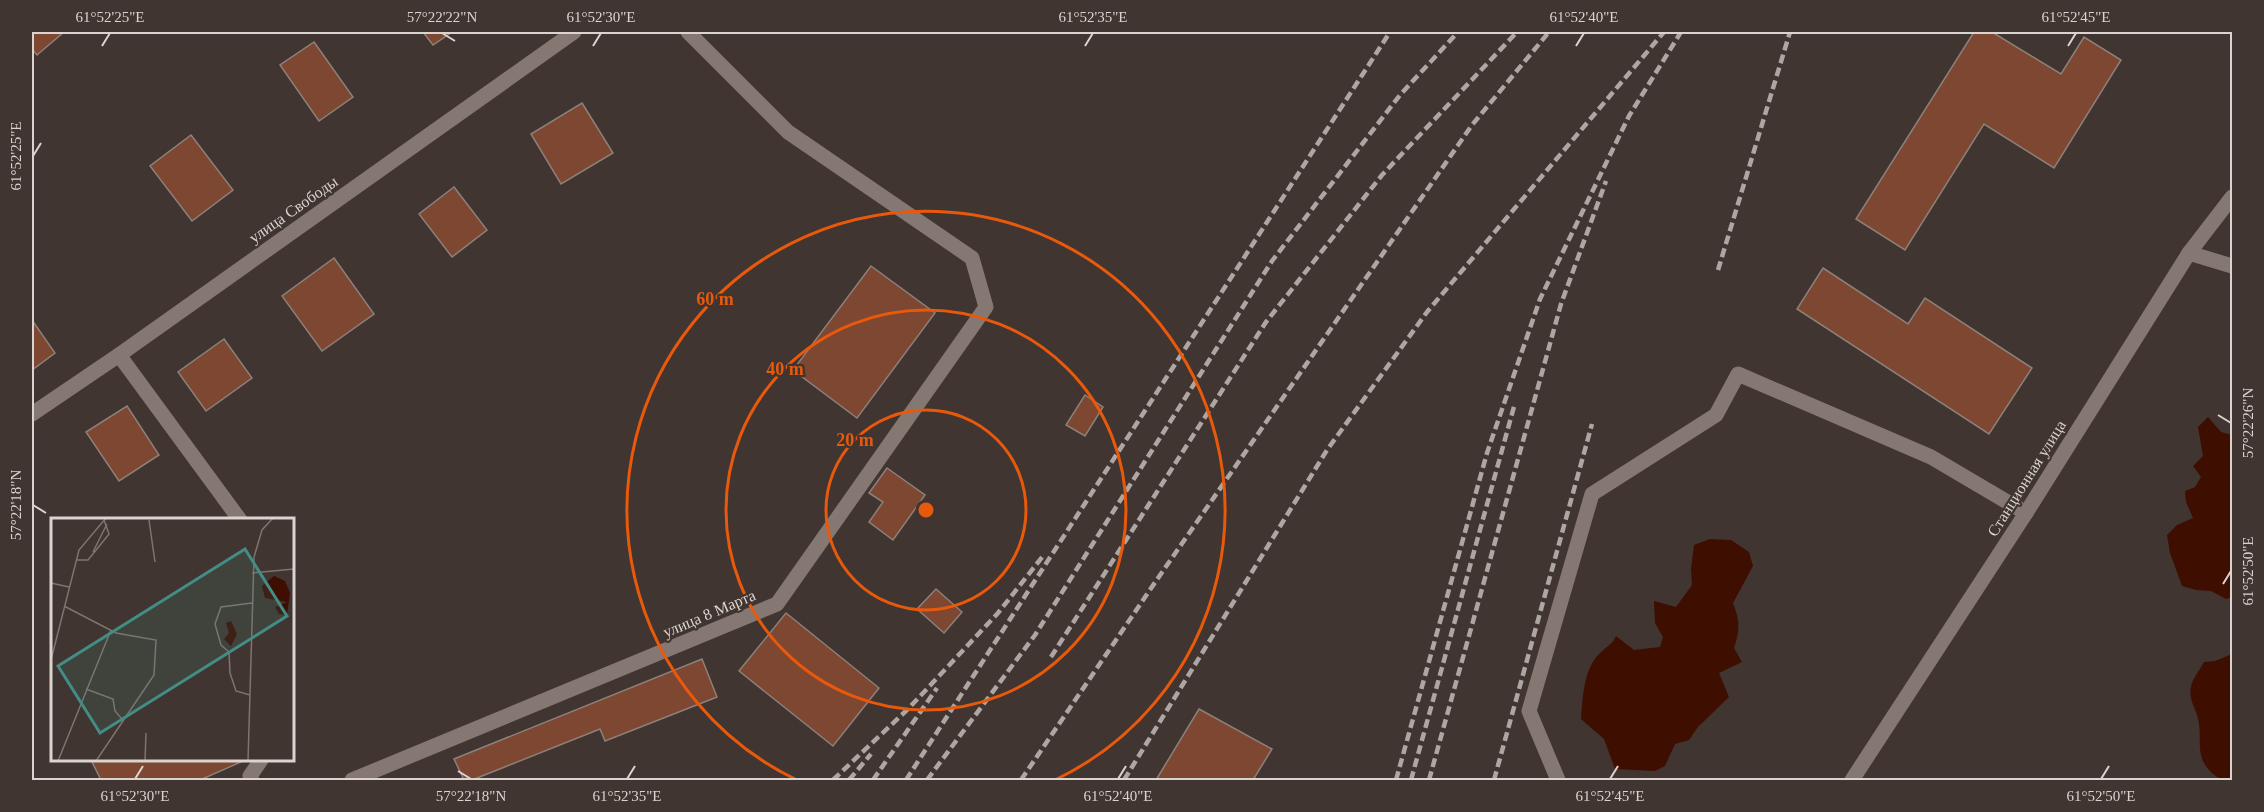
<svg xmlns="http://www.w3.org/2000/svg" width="2264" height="812" viewBox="0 0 2264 812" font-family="'Times New Roman',serif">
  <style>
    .water { fill: #3e0e00 }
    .building { fill: #7d4732; stroke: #8d807b; stroke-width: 1.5 }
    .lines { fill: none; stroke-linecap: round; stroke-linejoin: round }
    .lane { stroke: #857873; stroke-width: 15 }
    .street { stroke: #857873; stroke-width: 15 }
    .rail { stroke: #aea6a3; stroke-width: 4.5; stroke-dasharray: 9 4.5; stroke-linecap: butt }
    .ticks { fill: none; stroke: #dad3d0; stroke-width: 2 }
    .ring { fill: none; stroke: #e8590c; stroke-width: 3 }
    .labels { text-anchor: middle; stroke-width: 4.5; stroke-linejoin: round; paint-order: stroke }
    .street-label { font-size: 16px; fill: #dad3d0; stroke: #403530 }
    .inset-road { fill: none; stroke: #7e7470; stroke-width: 1.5 }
    .view { fill: #428d86; fill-opacity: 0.15; stroke: #428d86; stroke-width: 3 }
    .inset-edge { fill: none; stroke: #dad3d0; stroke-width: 3 }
    .centre { fill: #e8590c; stroke: #403530; stroke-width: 3 }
    .ring-label { font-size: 18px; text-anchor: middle; font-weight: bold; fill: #e8590c; stroke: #403530; stroke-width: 4.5; stroke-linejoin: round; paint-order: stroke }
    .neatline { fill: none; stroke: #dad3d0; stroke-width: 2 }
    .ticks-label { font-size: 15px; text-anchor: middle; fill: #dad3d0 }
  </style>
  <rect width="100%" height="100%" fill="#403530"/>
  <!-- water -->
  <path class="water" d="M2208 417 2221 432 2232 435V597L2226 599 2211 591 2196 590 2182 586 2170 553 2167 535 2177 525 2193 518 2186 502 2185 491 2195 487 2201 477 2193 466 2203 456 2198 427Z
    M1710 539 1731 540 1749 552 1753 566 1733 603C1740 621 1740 630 1734 648L1742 662 1719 673 1729 697 1698 727 1689 740 1675 744 1665 766 1655 771 1615 769 1604 739 1581 719C1583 697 1583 671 1599 654 1606 647 1612 645 1616 636L1634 650 1660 647 1663 637 1655 623 1654 601 1676 607 1692 585 1691 569 1694 545Z
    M2232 654V780C2224 781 2217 778 2211 772 2194 756 2203 739 2198 719 2196 708 2188 699 2191 687 2192 679 2200 670 2204 662L2215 661Z"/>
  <!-- building -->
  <path class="building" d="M32 32H64L37 55 32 49Z
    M423 32H452L433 45Z
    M1974 32H1992L2061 74 2084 37 2121 60 2054 168 1984 124 1905 250 1856 219Z
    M314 42 353 97 319 121 280 65Z
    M582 103 613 153 561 184 531 134Z
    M191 135 233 190 192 221 150 166Z
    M454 187 487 230 452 257 419 214Z
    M334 258 374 314 322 351 282 296Z
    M871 266 935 313 857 418 793 370Z
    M1823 268 1908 324 1925 298 2032 368 1989 434 1797 309Z
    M32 320 55 353 32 370Z
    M224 339 252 378 206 411 178 372Z
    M1085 395 1103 407 1085 436 1066 425Z
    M127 406 159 455 119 481 86 432Z
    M887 468 925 495 893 540 869 522 883 502 869 493Z
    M936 589 962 612 944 633 917 609Z
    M786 613 879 688 833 746 739 671Z
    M702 659 717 697 605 741 600 729 472 780H464L454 759Z
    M1199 709 1272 749 1253 780H1156Z
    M91 760H240L241 762 200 780H101Z"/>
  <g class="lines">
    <!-- lane -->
    <path class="lane" d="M2189 253 2232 197
      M119 355 240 520
      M252 780 250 776 261 760
      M1558 780 1529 711 1592 494 1716 415 1738 374 1931 457 2026 513"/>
    <!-- street -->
    <path class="street" d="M32 414 119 355 574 32
      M352 780 777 604 986 307 972 258 788 132 688 32
      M1852 780 2026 513 2189 253 2232 266"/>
    <!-- rail -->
    <path class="rail" d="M1718 270 1790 32
      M1051 657 1266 322 1382 175 1517 32
      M833 780 909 708 998 613 1043 556
      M849 780 871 754
      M873 780 937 688
      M906 780 1390 32
      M927 780 1035 635 1272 261 1400 95 1458 32
      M1021 780 1156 581 1472 125 1549 32
      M1124 780 1327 450 1427 312 1664 32
      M1396 780 1487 453 1540 299 1629 116 1681 32
      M1411 780 1515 403
      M1429 780 1561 304 1606 181
      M1494 780 1592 424"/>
  </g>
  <!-- ticks -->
  <path class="ticks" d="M442 33 455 41M102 46 110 33M593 46 601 33M1085 46 1093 33M1576 46 1584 33M2068 46 2076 33M33 156 41 143M2218 415 2231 423M33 505 46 513M2223 584 2231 571M458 771 471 779M135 779 143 766M627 779 635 766M1118 779 1126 766M1610 779 1618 766M2101 779 2109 766"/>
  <!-- distance rings -->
  <g class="ring">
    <circle cx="926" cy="510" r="100"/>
    <circle cx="926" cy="510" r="200"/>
    <path d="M797 780A299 299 0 1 1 1055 780"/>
  </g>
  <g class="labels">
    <!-- street labels -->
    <g class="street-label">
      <text transform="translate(293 209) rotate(-35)" y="6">улица Свободы</text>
      <text transform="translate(2026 478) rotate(-58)" y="6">Станционная улица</text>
      <text transform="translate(709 613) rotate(-23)" y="6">улица 8 Марта</text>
    </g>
  </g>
  <!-- overview -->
  <g transform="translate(51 518)">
    <rect width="243" height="243" fill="#403530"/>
    <path d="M223 58 234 63 239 75 236 97 228 96 224 89 236 84 214 80 211 68ZM180 103 186 116 180 128 173 121 178 115 175 105Z" fill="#3e0e00"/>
    <path class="inset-road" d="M98 2 104 44M42 34 56 6M25 42H37L58 16 53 2M201 55 243 51M0 65 18 69M13 88 65 115 105 122 103 157 45 243M0 142 28 32 55 0M35 171 62 181 64 193 71 201M199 177 185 173 179 155 178 134 170 127 164 106 170 89 201 85M7 243 60 112M94 243 95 215M197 243 203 39 211 12 222 0"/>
    <path class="view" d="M194 31 236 98 49 215 7 148Z"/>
    <rect width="243" height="243" class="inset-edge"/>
  </g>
  <circle cx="926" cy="510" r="9" class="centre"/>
  <g class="ring-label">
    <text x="715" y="305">60 m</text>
    <text x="785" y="375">40 m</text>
    <text x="855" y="446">20 m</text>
  </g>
  <!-- border -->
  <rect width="2264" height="812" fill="none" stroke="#403530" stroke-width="66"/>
  <rect x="33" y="33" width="2198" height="746" class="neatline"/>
  <g class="ticks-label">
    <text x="110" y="22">61°52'25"E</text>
    <text x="442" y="22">57°22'22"N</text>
    <text x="601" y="22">61°52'30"E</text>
    <text x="1093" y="22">61°52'35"E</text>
    <text x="1584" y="22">61°52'40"E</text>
    <text x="2076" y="22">61°52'45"E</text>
    <text transform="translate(16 156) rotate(-90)" y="5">61°52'25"E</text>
    <text transform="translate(2248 423) rotate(-90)" y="5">57°22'26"N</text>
    <text transform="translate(16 505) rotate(-90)" y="5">57°22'18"N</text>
    <text transform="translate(2248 571) rotate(-90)" y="5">61°52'50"E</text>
    <text x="135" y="801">61°52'30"E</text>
    <text x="471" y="801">57°22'18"N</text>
    <text x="627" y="801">61°52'35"E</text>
    <text x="1118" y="801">61°52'40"E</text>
    <text x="1610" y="801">61°52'45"E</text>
    <text x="2101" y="801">61°52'50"E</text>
  </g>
</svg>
